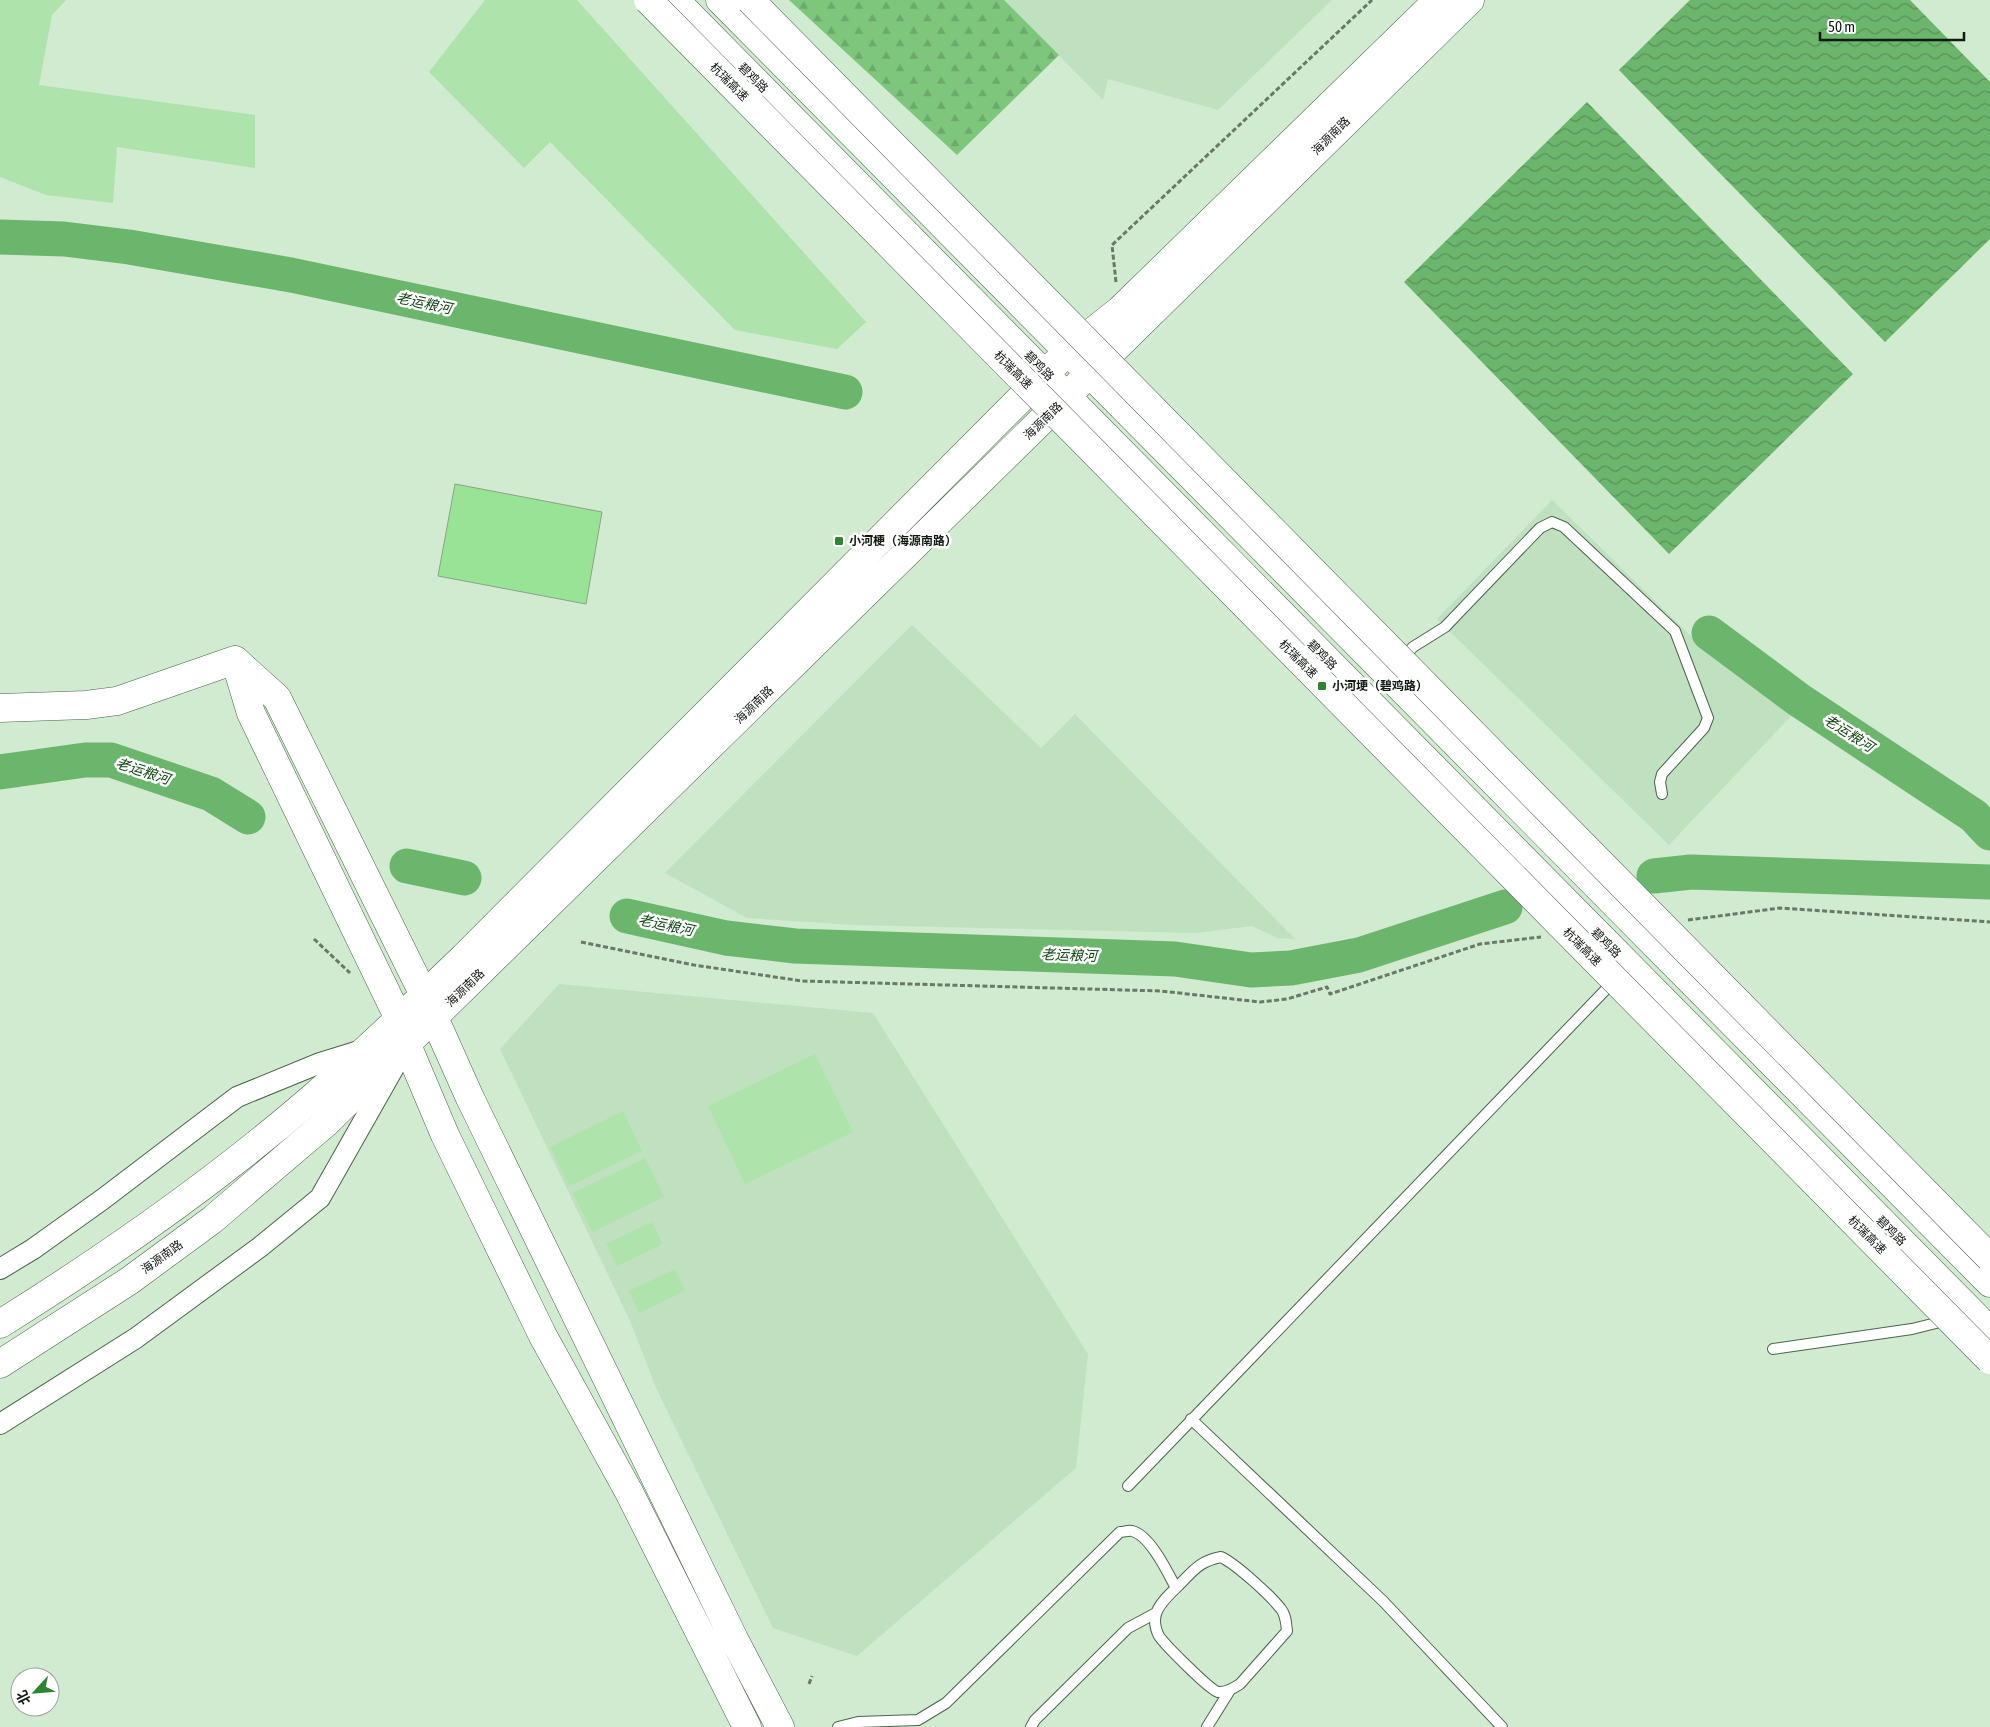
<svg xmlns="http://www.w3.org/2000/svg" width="1990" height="1727" viewBox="0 0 1990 1727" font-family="'Asap Condensed','Noto Sans SC',sans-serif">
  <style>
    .built { fill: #c0e1bf }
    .grass { fill: #aee3ac }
    .forest { fill: url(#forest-firs) }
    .water { fill: url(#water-waves) }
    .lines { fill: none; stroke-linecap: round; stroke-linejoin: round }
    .river { stroke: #6cb56c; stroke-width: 35 }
    .building { fill: #99e397; stroke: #8aa388 }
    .lane-casing { stroke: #4c644b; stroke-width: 12 }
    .street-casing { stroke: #4c644b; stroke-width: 22 }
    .secondary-casing { stroke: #4c644b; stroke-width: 29 }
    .highway-casing { stroke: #4c644b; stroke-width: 29 }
    .path { stroke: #687967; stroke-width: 3; stroke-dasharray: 5 2.5; stroke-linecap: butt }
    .lane { stroke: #fff; stroke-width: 10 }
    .street { stroke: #fff; stroke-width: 20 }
    .secondary { stroke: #fff; stroke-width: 28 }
    .highway { stroke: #fff; stroke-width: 28 }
    .highway-bridge-casing { stroke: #4c644b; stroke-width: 29; stroke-linecap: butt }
    .highway-bridge { stroke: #fff; stroke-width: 28 }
    .poi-dot { fill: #2f8432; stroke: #fff; stroke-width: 2 }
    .labels { text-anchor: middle; stroke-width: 5; stroke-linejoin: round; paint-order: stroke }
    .street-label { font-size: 12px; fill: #111a11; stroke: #fff }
    .poi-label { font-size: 12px; font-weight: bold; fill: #111a11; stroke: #fff; text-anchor: start }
    .water-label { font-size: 14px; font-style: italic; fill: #134615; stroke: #fff }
  </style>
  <defs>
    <pattern id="forest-firs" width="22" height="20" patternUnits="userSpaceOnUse" patternTransform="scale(1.25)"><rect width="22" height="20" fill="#7dc67c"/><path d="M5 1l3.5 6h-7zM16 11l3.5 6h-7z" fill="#6baa6a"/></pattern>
    <pattern id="water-waves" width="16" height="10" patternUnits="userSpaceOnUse" patternTransform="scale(1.25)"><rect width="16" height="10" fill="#6cb56c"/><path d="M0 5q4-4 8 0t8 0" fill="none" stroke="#579257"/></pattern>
  </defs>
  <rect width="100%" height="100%" fill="#d0ebcf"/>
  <!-- built -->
  <path class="built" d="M1004 0H1332L1218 110 1108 79 1103 100Z
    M1552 500 1695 640 1793 714 1669 845 1437 619Z
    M912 625 1041 748 1075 714 1295 939 1277 938 1252 926 1196 933 854 925 747 918 665 873Z
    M559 984 873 1013 1088 1354 1076 1468 857 1656 773 1628 656 1388 631 1323 500 1049Z"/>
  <!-- grass -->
  <path class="grass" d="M0 0H66L52 15 39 85 255 115V168L117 147 113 203 46 195 0 177Z
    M485 0H577L866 322 837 349 735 330 550 142 524 168 429 72Z
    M815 1054 853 1132 745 1184 708 1106Z
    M623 1111 642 1151 570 1186 550 1147Z
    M645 1158 664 1197 592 1232 573 1193Z
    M652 1222 663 1244 617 1266 606 1244Z
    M675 1269 685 1291 639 1313 629 1291Z"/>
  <!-- forest -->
  <path class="forest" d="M789 0H1004L1059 55 957 155Z"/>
  <!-- water -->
  <path class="water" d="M1690 0H1910L1990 82V239L1885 342 1619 70Z
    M1587 102 1853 374 1669 554 1404 282Z"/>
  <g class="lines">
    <!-- river -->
    <path class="river" d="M0 237 64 239 129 247 291 275 845 392
      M1709 633 1799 700 1974 816 1990 833
      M0 772 85 760H111L211 794 248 817
      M407 866 464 878
      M1654 876 1691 872 1990 882
      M627 916 726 938 795 946 1175 959 1251 970 1291 968 1359 955 1505 907"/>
  </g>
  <!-- building -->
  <path class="building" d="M455 484 602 512 586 604 438 576Z"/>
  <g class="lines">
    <!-- lane casing -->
    <g class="lane-casing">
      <path id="lane" d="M1402 659 1413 647 1445 627 1540 528 1552 522 1564 527 1675 631 1708 718 1704 728 1662 774 1660 782 1662 794
        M1773 1349 1912 1329 1948 1320
        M1191 1419 1383 1601 1502 1727
        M1128 1486 1614 981
        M1221 1557C1236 1564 1270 1595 1281 1609 1286 1615 1286 1623 1287 1631L1240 1684C1234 1688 1226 1693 1218 1692 1210 1690 1165 1645 1159 1636 1156 1630 1154 1621 1156 1614 1159 1603 1172 1592 1180 1584 1194 1570 1200 1561 1221 1557Z
        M838 1727 858 1722 918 1720 946 1703 1120 1532C1124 1532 1129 1530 1132 1531 1150 1535 1168 1573 1176 1588
        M1031 1727 1035 1720 1128 1628 1156 1613
        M1207 1727 1230 1690"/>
    </g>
    <!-- street casing -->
    <g class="street-casing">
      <path id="street" d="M0 1269 33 1249 103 1199 237 1097 320 1063 362 1050
        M0 1424 136 1338 260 1247 320 1198 397 1062"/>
    </g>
    <!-- secondary casing -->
    <g class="secondary-casing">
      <path id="secondary" d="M235 660 277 698 424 995 470 1098 734 1639 780 1727
        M235 660 251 713 399 1019 407 1045 445 1135 543 1336 629 1492 747 1727
        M0 708 86 705 117 701 235 660
        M0 1324C109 1256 215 1182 312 1098 364 1053 414 1005 464 957L1046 373 1067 352 1120 310 1438 0
        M0 1364 129 1281 212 1220 327 1122 1470 0"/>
    </g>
    <!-- highway casing -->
    <g class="highway-casing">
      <path id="highway" d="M675 0 1990 1331
        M720 0 1990 1283"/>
    </g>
    <!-- path -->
    <path class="path" d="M1116 282 1112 245 1372 0
      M1688 920 1780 908 1990 922
      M314 939 350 973
      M581 942 694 965 802 981 1161 991 1260 1002 1287 999 1327 987 1330 994 1480 944 1541 937
      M809 1684 812 1676"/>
    <!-- lane -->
    <use href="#lane" class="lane"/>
    <!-- street -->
    <use href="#street" class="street"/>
    <!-- secondary -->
    <use href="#secondary" class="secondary"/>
    <!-- highway -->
    <use href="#highway" class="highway"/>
    <!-- highway-bridge casing -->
    <g class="highway-bridge-casing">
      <path id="highway-bridge" d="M648 0 1990 1360
        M750 0 1990 1258"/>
    </g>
    <!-- highway-bridge -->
    <use href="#highway-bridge" class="highway-bridge"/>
  </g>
  <!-- markers -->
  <g class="poi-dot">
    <rect x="834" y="536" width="10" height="10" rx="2.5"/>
    <rect x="1317" y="681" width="10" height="10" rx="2.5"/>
  </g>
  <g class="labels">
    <!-- street labels -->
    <g class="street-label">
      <text transform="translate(753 78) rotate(45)" y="4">碧鸡路</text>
      <text transform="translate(729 82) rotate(45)" y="4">杭瑞高速</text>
      <text transform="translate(1331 136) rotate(-45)" y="4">海源南路</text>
      <text transform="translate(1039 366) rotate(45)" y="4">碧鸡路</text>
      <text transform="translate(1013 370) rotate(45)" y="4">杭瑞高速</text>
      <text transform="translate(1043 421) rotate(-44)" y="4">海源南路</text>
      <text transform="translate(1322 655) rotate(45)" y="4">碧鸡路</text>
      <text transform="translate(1298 659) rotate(45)" y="4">杭瑞高速</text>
      <text transform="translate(754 705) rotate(-44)" y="4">海源南路</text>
      <text transform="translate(1606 943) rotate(45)" y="4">碧鸡路</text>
      <text transform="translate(1582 947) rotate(45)" y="4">杭瑞高速</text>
      <text transform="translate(465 988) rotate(-44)" y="4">海源南路</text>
      <text transform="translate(1891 1231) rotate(45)" y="4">碧鸡路</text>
      <text transform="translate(1867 1235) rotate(45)" y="4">杭瑞高速</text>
      <text transform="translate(162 1257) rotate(-36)" y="4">海源南路</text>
    </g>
    <!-- poi labels -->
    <g class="poi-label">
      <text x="849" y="545">小河梗（海源南路）</text>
      <text x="1332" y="690">小河埂（碧鸡路）</text>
    </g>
    <!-- water labels -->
    <g class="water-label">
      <text transform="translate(424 303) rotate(12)" y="5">老运粮河</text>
      <text transform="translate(1849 733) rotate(33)" y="5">老运粮河</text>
      <text transform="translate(143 771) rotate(18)" y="5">老运粮河</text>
      <text transform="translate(666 925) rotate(12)" y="5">老运粮河</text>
      <text transform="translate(1069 955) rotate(2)" y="5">老运粮河</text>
    </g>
  </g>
  <!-- north arrow -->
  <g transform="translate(35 1692) rotate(244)"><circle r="24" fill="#ffffff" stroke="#a0a3a0"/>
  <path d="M0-4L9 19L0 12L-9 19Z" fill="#2f8432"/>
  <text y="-8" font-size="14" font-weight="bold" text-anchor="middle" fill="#111a11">北</text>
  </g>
  <!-- scale -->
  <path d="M1820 32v8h144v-8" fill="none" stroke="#111a11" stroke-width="2.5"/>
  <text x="1828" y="32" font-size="15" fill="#111a11" stroke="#ffffff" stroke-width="4" paint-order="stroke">50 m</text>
</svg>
